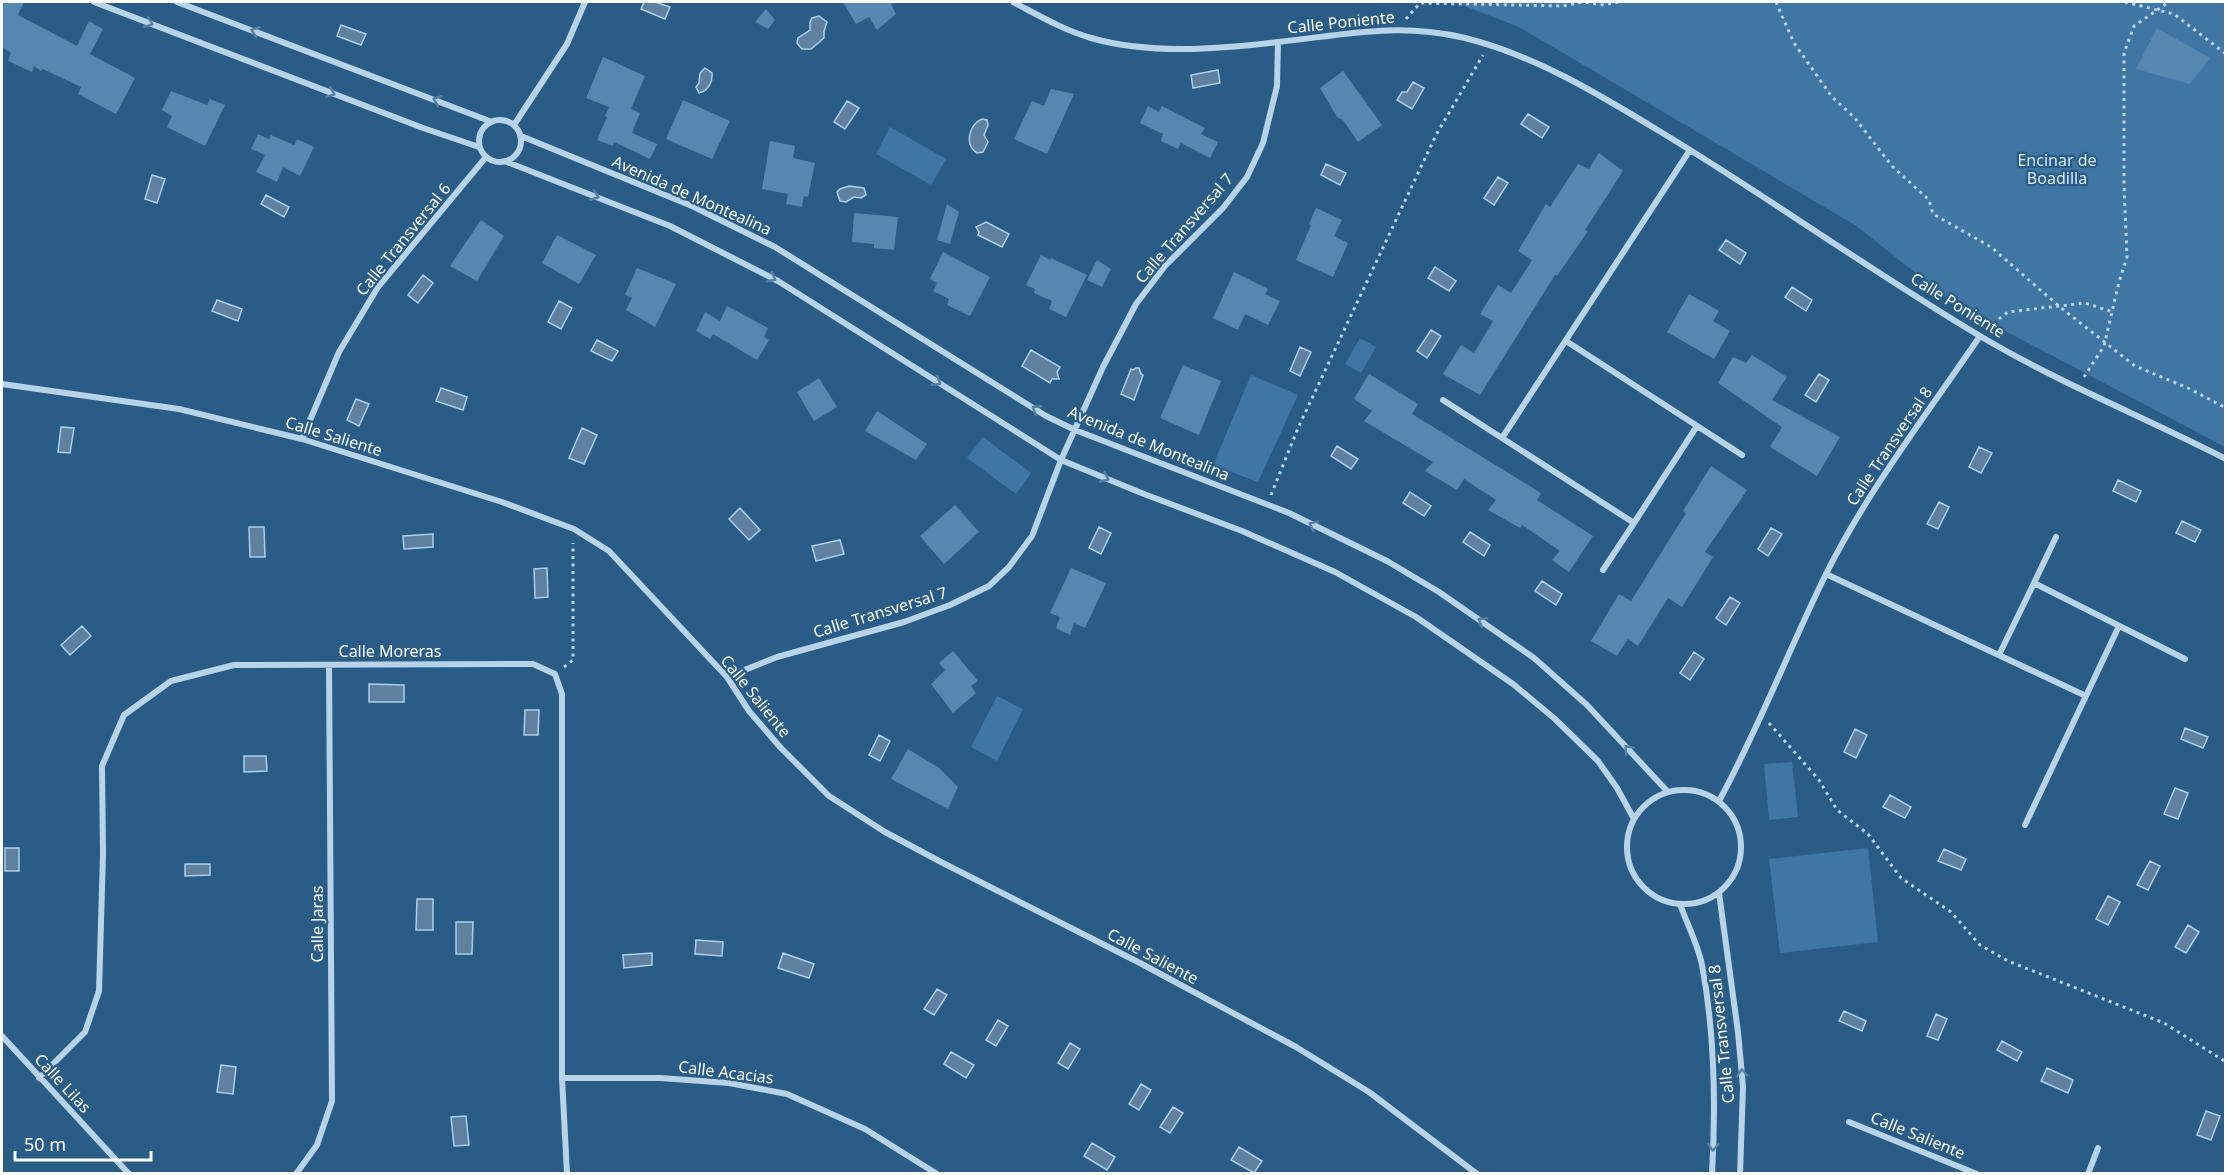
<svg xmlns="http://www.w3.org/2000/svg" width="2227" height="1175" viewBox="0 0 2227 1175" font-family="'Noto Sans',sans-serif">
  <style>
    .green { fill: #3f76a4 }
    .water { fill: #5f809e; stroke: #adcee8; stroke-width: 1.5 }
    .building { fill: #5687b1 }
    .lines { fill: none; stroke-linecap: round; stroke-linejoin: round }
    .path { stroke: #b8d2e8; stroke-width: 3; stroke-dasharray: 3 4.5; stroke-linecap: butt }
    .street { stroke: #b8d2e8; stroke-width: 6 }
    .oneway { stroke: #557fa5 }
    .labels { text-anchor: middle; stroke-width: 4.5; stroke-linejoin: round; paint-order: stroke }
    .street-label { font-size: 16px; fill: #fff; stroke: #2a5c88 }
    .park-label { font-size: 16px; fill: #dbeaf7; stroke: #2a5c88 }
  </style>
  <rect width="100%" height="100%" fill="#2a5c88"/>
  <!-- green -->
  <path class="green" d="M1454 2H2225V447L1956 305 1855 225 1519 27Z
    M890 127 946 159 931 185 876 154Z
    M1360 338 1376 347 1361 373 1345 364Z
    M1251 375 1298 395 1258 482 1213 465Z
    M983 437 1031 473 1016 494 967 458Z
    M997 696 1023 709 997 761 971 747Z
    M1792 762 1798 817 1769 820 1764 764Z
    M1868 848 1878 942 1780 953 1769 859Z"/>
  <!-- water -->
  <path class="water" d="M644 2H655L670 7 665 19 641 9Z
    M819 16 827 22 824 31V38L811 49H802L797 43 798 38 810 30V22L812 18Z
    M341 25 366 34 361 45 337 36Z
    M705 68 712 73C713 82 708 91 699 93L696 87 699 83 700 73Z
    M1218 70 1220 83 1193 88 1191 75Z
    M1413 82 1424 88 1412 109 1397 100 1402 92H1407Z
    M847 101 859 108 845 129 834 122Z
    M1528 114 1549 127 1542 138 1521 124Z
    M982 119 987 120 988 125 984 135 988 142 983 152 977 153C964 145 969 124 982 119Z
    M1326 164 1346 173 1340 185 1321 175Z
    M152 175 165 179 157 203 145 199Z
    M1498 177 1508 183 1494 205 1484 198Z
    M849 186 864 188 866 195 861 198 854 197 846 202 840 201 837 192 840 189Z
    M266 195 289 207 284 217 261 204Z
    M986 222 1009 234 1002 247 978 235 979 232 976 227Z
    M1726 240 1746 253 1740 264 1719 250Z
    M1435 267 1456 281 1449 291 1428 278Z
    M423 275 433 283 418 303 408 295Z
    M1792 287 1812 300 1806 311 1785 297Z
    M217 300 242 309 238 321 212 311Z
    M559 301 572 308 561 329 548 322Z
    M1431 330 1441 336 1427 358 1417 351Z
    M597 340 618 351 612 361 591 351Z
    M1300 347 1311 352 1300 376 1290 371Z
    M1031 350 1060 367 1057 372 1059 379H1052L1050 383 1022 366Z
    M1136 368H1139L1141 374 1143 375 1134 400 1121 394 1131 369 1133 370Z
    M1819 374 1829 380 1816 402 1805 395Z
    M441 388 467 397 463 410 436 401Z
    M356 399 369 404 359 426 347 420Z
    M61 427 74 428 70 453 58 452Z
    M582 428 597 435 584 464 569 458Z
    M1337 446 1358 459 1351 469 1331 456Z
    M1979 447 1992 453 1981 473 1969 467Z
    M2118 480 2141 491 2136 502 2113 491Z
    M1410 492 1431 506 1424 516 1403 503Z
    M1939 502 1949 507 1938 529 1927 524Z
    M740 508 760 530 749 540 729 519Z
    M2182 521 2201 530 2195 542 2176 533Z
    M249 527H264L265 557H250Z
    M1099 527 1111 533 1101 554 1089 548Z
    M1771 528 1782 534 1768 556 1758 549Z
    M1470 532 1490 545 1484 556 1463 542Z
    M433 534V547L404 549 403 536Z
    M840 540 844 554 816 561 812 546Z
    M547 568 548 597 535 598 534 569Z
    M1542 581 1562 594 1556 605 1535 591Z
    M1730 597 1740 603 1726 625 1716 618Z
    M82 626 91 636 70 655 61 645Z
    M1694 652 1704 659 1690 680 1680 673Z
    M369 684 404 685V702H369Z
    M525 710H539L538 735H524Z
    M2185 728 2208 737 2203 748 2181 739Z
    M1855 729 1867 735 1856 758 1844 752Z
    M879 735 890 741 880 761 869 755Z
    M244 756H266L267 771 244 772Z
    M2175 788 2188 793 2178 819 2164 814Z
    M1890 795 1911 807 1905 818 1883 807Z
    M5 848H19V871H5Z
    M1944 849 1966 859 1961 870 1938 861Z
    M2150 861 2160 866 2148 890 2137 885Z
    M185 864H210V875L185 876Z
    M2108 896 2120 902 2108 925 2096 919Z
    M417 899H433V930H416Z
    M456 922H473L472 954H456Z
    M2188 925 2199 932 2186 953 2175 947Z
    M696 940 723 942 722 956 695 954Z
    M652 953V965L624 968 623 955Z
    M783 953 814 964 809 978 778 968Z
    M937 989 947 995 934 1015 924 1009Z
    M1844 1011 1866 1021 1862 1031 1839 1021Z
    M1936 1014 1947 1019 1938 1040 1927 1036Z
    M998 1020 1008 1026 996 1046 986 1040Z
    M2002 1041 2022 1052 2017 1061 1997 1050Z
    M1070 1043 1080 1049 1068 1069 1058 1063Z
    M951 1052 974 1065 966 1078 944 1064Z
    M221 1065 236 1067 233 1094 217 1092Z
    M2047 1068 2073 1080 2068 1093 2041 1081Z
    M1141 1084 1151 1090 1139 1110 1129 1104Z
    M1173 1107 1183 1113 1170 1133 1160 1127Z
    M2206 1111 2220 1116 2211 1140 2197 1135Z
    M466 1116 469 1145 454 1146 451 1117Z
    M1092 1143 1115 1157 1107 1170 1084 1156Z
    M1239 1147 1262 1161 1254 1173 1231 1160Z"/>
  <!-- building -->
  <path class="building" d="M2 2H24L18 15 77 46 89 21 103 29 90 54 135 78 116 114 78 94 81 87 43 69 41 71 34 66 32 72 8 61 11 53 2 47Z
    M843 2H895L891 4 896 14 877 30 869 17 856 24Z
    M766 9 775 20 768 29 755 22Z
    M2157 28 2210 58 2190 84 2136 69Z
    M603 57 645 76 631 109 640 113 632 133 657 144 650 159 614 142 613 146 597 140 607 117 605 116 609 107 586 98Z
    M1343 71 1382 125 1358 142 1343 120 1337 117 1320 88Z
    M1051 89 1074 94 1047 154 1014 139 1032 101 1044 106Z
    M171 91 207 105 210 99 225 105 205 146 167 127 172 116 162 110Z
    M683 100 730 121 712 159 666 139Z
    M1148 106 1159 112 1162 106 1205 128 1201 134 1218 142 1210 158 1181 143 1178 149 1161 141 1163 134 1140 123Z
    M258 134 269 139 271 135 294 145 297 139 314 147 300 176 283 167 277 182 256 172 265 155 251 149Z
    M770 141 795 146 793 158 815 163 808 197 804 196 802 207 786 204 788 194 762 189Z
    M1599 153 1623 171 1585 230 1588 231 1557 276 1555 275 1480 395 1443 374 1461 345 1474 353 1493 321 1480 314 1498 285 1511 293 1532 260 1518 251 1546 204 1550 207 1578 164 1589 169Z
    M947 204 959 212 950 244 937 240Z
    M1316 208 1342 220 1334 236 1348 243 1333 277 1296 260 1311 225 1309 224Z
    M854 213 898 217 894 250 874 248V244L852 242Z
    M481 220 504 236 477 281 450 266Z
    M557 235 596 255 579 284 542 263Z
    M943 252 990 277 970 316 947 305 949 299 933 291 937 283 930 279Z
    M1041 255 1050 260 1051 258 1087 275 1066 317 1049 309 1052 301 1034 293 1035 289 1026 285Z
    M1097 260 1111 269 1102 287 1087 280Z
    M637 268 676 284 655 327 626 310 632 298 625 295Z
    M1234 272 1268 289 1265 294 1280 301 1268 325 1245 314 1238 330 1213 318Z
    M1689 294 1719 311 1713 321 1730 331 1714 359 1667 332Z
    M727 306 768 328 764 337 769 340 757 360 713 334 710 339 696 331 705 312 720 321Z
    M1752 355 1787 377 1772 400 1840 437 1817 476 1770 447 1782 427 1718 383 1733 357 1746 363Z
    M1183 365 1221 381 1199 435 1160 418Z
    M1369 374 1418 404 1412 414 1541 493 1537 500 1593 536 1569 572 1552 560 1560 551 1522 525 1520 528 1488 510 1496 500 1464 479 1457 490 1425 471 1433 462 1364 421 1372 411 1354 399Z
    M819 378 837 407 814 421 797 392Z
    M877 411 927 444 916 460 865 431Z
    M1711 466 1747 490 1705 552 1713 557 1682 607 1668 598 1638 646 1628 639 1617 656 1591 641 1619 594 1631 601 1686 513 1683 511Z
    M955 505 979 532 944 564 920 536Z
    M1071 568 1106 583 1085 628 1074 623 1070 635 1056 628 1060 617 1050 613Z
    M953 651 978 681 971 686 976 693 953 713 931 684 945 670 939 663Z
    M908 749 939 768 958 787 948 809 891 779Z"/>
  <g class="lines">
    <!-- path -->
    <path class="path" d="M1776 2 1794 43 1832 97 1854 117 1892 166 1929 200 1933 214 1991 247 2060 307 2135 366 2188 388 2226 408
      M2125 2 2174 14 2226 54
      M1406 19 1420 3 1563 6 1583 2 1604 5 1618 2
      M1987 328 2008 312 2085 303 2113 312
      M2084 377 2104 346 2119 282 2127 257 2124 186V53L2134 26 2169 2
      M1271 495 1298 428 1436 135 1483 55
      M564 667 573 660V543
      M1769 723 1819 780 1837 810 1868 834 1901 878 1951 912 1980 945 2008 961 2164 1023 2226 1062"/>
    <!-- street -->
    <path class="street" d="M94 2 423 128 479 147
      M177 2 492 122
      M1013 2C1038 15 1063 30 1091 38 1151 55 1218 49 1278 42 1344 35 1397 22 1465 38 1538 56 1605 98 1669 137 1774 201 1874 273 1980 336 2059 383 2144 417 2226 459
      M479 141a21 21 0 1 1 42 0a21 21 0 1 1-42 0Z
      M514 125 567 44 585 2
      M521 136 692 206 775 247 1046 416 1075 430 1289 513 1387 561 1439 592 1534 658 1587 705 1668 792
      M507 162 670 226 778 281 1061 460 1144 494 1242 531 1335 572 1416 617 1513 684 1555 719 1598 761 1617 788 1634 819
      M1566 341 1742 455
      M2 384 179 409 302 439 502 502 574 529 609 551 727 677 749 711 780 747 829 796 885 832 941 862 1140 963 1296 1047 1369 1092 1477 1174
      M1443 400 1634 523 1697 426
      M1502 438 1690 150
      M302 439 339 352 378 287 486 157
      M1603 570 1634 523
      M1826 574 2086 696
      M2034 583 2056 537
      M1999 655 2034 583 2185 659
      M727 677 777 657 904 622 950 605 989 586 1009 567 1032 536 1061 460 1103 367 1136 304 1165 266 1223 208 1247 177 1263 143 1277 86 1278 42
      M1627 847a57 57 0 1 1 114 0a57 57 0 1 1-114 0Z
      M1719 801C1759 728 1789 649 1826 574 1868 490 1927 414 1980 336
      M2025 825 2119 626
      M1719 893 1738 1032 1743 1087 1740 1174
      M1680 904C1687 924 1698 945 1702 965 1715 1034 1716 1104 1712 1174
      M2 1036 129 1174
      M39 1078 85 1032 99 991 103 854 102 766 124 715 171 681 234 665 533 664 555 674 562 694V1078L567 1174
      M562 1078H660L729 1083 787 1094 865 1129 937 1174
      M1849 1122 1977 1174
      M296 1174 317 1145 332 1101 329 665
      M2088 1174 2098 1148"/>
  </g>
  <!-- one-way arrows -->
  <defs><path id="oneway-chevron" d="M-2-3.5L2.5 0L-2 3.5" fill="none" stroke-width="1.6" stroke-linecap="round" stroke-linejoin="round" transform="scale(1.5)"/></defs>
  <g class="oneway">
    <use href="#oneway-chevron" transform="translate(149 23) rotate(21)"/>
    <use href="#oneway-chevron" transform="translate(255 31) rotate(-159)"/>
    <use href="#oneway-chevron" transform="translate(331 93) rotate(21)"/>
    <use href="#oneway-chevron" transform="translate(437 100) rotate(-159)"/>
    <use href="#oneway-chevron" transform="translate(595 196) rotate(22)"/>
    <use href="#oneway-chevron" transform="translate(772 278) rotate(28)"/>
    <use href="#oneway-chevron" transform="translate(937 382) rotate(32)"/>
    <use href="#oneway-chevron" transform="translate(1036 409) rotate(-148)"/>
    <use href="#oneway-chevron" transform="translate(1105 478) rotate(23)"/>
    <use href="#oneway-chevron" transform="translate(1313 525) rotate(-154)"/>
    <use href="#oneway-chevron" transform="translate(1482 621) rotate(-146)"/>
    <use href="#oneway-chevron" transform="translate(1628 749) rotate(-133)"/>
    <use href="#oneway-chevron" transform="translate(1742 1073) rotate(-95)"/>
    <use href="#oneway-chevron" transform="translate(1713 1147) rotate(94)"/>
  </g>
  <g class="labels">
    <!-- street labels -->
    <g class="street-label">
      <text transform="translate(1341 22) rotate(-6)" y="6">Calle Poniente</text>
      <text transform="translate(692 195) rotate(24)" y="6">Avenida de Montealina</text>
      <text transform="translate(1184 228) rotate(-49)" y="6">Calle Transversal 7</text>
      <text transform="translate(403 239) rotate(-51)" y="6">Calle Transversal 6</text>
      <text transform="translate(1958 305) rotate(32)" y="6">Calle Poniente</text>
      <text transform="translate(334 436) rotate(17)" y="6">Calle Saliente</text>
      <text transform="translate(1149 443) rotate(22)" y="6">Avenida de Montealina</text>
      <text transform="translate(1889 446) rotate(-56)" y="6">Calle Transversal 8</text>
      <text transform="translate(880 612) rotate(-17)" y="6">Calle Transversal 7</text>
      <text x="390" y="657">Calle Moreras</text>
      <text transform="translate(756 696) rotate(51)" y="6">Calle Saliente</text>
      <text transform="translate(317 924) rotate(-90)" y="6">Calle Jaras</text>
      <text transform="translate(1153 956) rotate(28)" y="6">Calle Saliente</text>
      <text transform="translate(1721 1034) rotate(-96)" y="6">Calle Transversal 8</text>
      <text transform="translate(726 1072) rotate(7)" y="6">Calle Acacias</text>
      <text transform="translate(63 1083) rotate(47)" y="6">Calle Lilas</text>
      <text transform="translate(1918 1135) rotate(22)" y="6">Calle Saliente</text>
    </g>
    <!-- park labels -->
    <g class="park-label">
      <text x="2057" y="166">Encinar de<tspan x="2057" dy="18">Boadilla</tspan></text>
    </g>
  </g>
  <!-- border -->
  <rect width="2227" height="1175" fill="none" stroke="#ffffff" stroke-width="6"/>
  <!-- scale -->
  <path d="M15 1151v9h136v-9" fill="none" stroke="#ffffff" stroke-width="3"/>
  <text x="24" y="1151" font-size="18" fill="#ffffff" stroke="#2a5c88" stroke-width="4.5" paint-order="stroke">50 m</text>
</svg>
